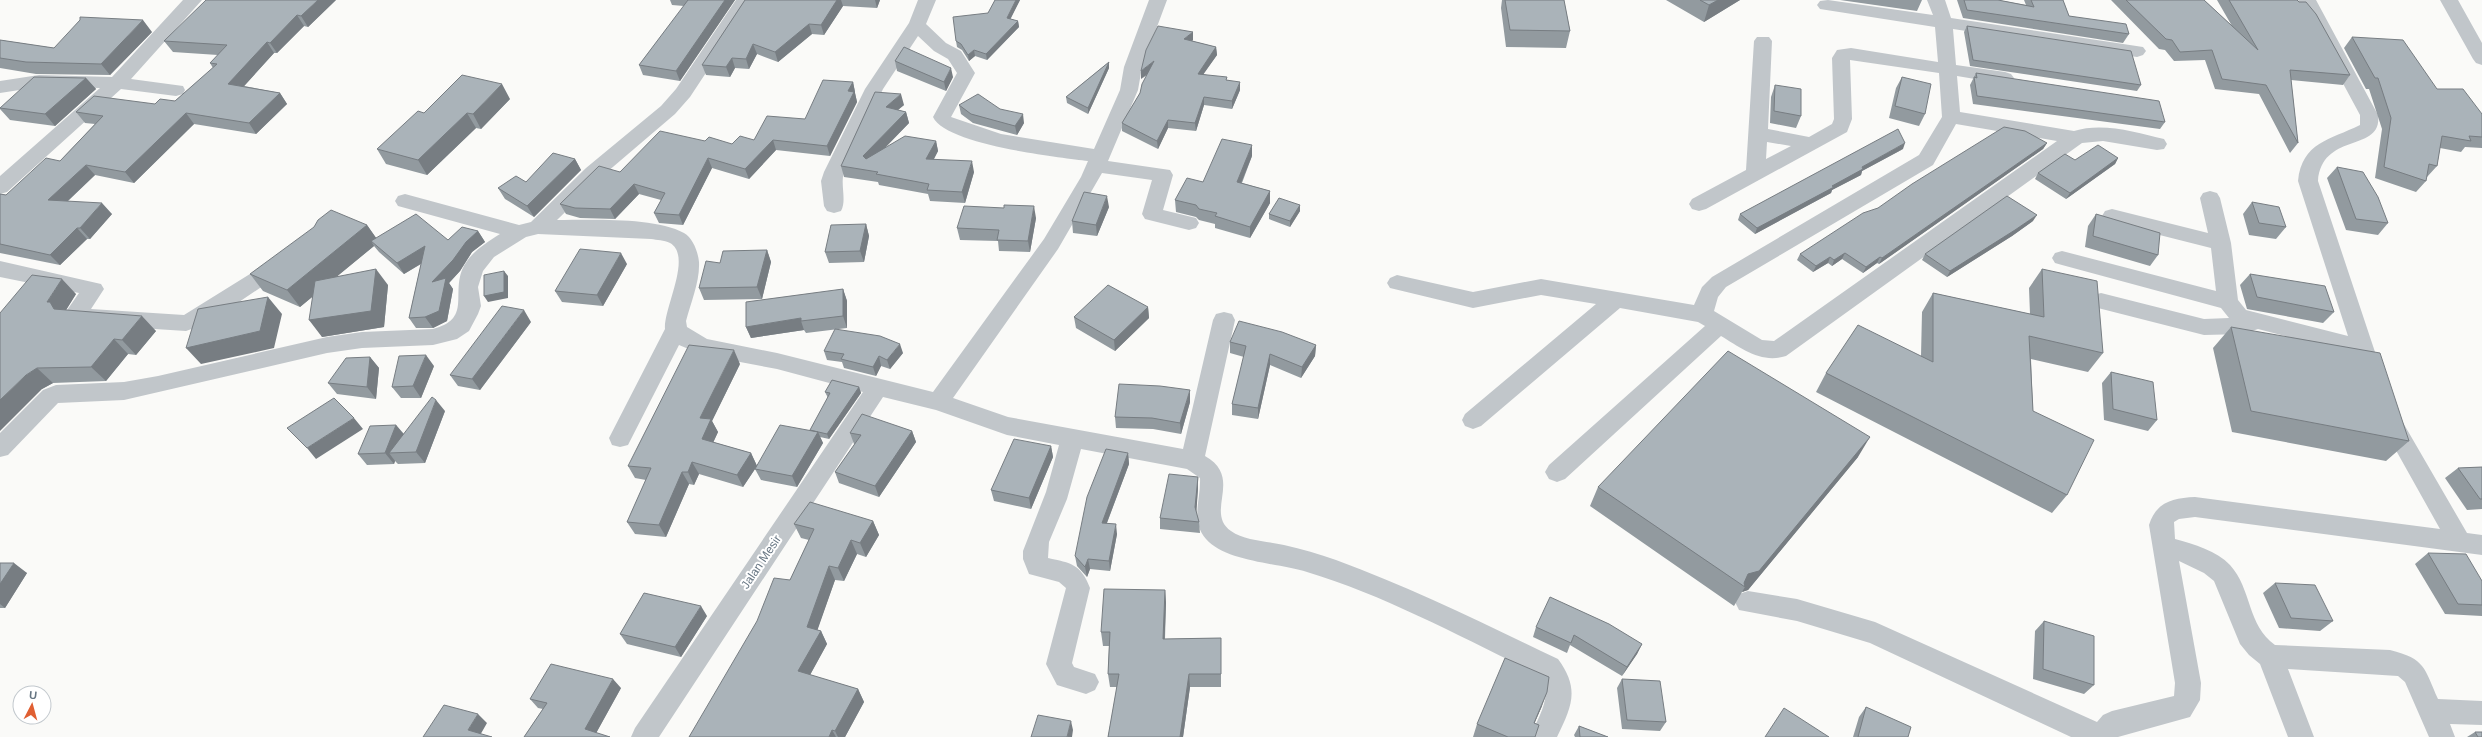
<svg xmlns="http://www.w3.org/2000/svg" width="2482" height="737" viewBox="0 0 2482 737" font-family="Helvetica,sans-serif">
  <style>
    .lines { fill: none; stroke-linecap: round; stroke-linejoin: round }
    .minor { fill: #c1c6ca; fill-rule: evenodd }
    .wall { fill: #929a9f }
    .shaded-wall { fill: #777d82 }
    .building { fill: #aab3b9; stroke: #777d82 }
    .labels { text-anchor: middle; stroke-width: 4; stroke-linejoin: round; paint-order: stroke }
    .street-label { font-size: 12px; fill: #667582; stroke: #fff }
  </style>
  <rect width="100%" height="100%" fill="#fafaf8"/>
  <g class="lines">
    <!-- minor -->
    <path class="minor" d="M183 0H202L131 79 183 86 185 90 183 94 176 96 121 89 7 192 0 194V176L100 88 39 87 0 93V81L39 75 112 77Z
      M736 0H754L690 97 675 114 600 178 557 220C591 220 655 217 684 233 693 238 698 252 699 262 700 281 691 302 686 321L687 327 707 339 777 353 933 392 1044 239 1081 177 1088 161C1057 157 946 145 933 117L957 73 948 59 934 51 918 36 883 89 844 172C840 185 847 200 841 211L834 213 827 211 824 206 821 181 824 172 865 89 909 23 918 0H936L926 24 946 43 961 51 975 73 951 117 1001 134 1094 149 1120 90 1124 67 1149 0H1167L1142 67 1138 90 1108 161 1170 170 1173 175 1163 210 1196 218 1199 223 1196 228 1189 230 1145 219 1142 214 1152 180 1102 173 1058 249 953 398 1008 417 1183 449 1213 320 1216 314 1224 312 1232 314 1235 320 1205 456C1244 478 1204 512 1231 531 1245 541 1267 541 1284 545 1302 549 1319 554 1336 560 1412 588 1485 624 1558 659 1580 689 1572 706 1557 737H1530C1538 717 1554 696 1540 675 1464 639 1387 596 1307 572 1279 563 1226 562 1206 539 1190 521 1201 500 1200 478L1187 469 1081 449 1067 499 1049 542 1048 558C1071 563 1081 564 1090 588L1072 663 1074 667 1095 674 1099 682 1095 690 1086 694 1057 685 1046 664 1066 588 1059 582 1029 574 1023 559V551L1046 492 1059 445 1007 435 936 410 883 397 659 737H631L635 728 863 392 777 369 703 355 679 345 628 445 620 447 612 445 609 438 665 329C663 309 693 256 670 243 664 240 657 240 651 239L538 234 526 237 494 257 483 271 478 287 481 306 478 314 469 331 457 339 433 345 362 348 327 353 124 400 58 403 8 455 0 457V433L43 390 56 385 124 382 158 376 327 337 362 332 433 329C471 319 452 296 462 270 469 253 486 243 500 234L398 206 395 201 398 196 405 194 519 225 531 222 586 168 661 106 676 89Z
      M1828 0 1933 15 1927 0H1945L1951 18 2143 47 2146 51 2143 55 2137 57 1953 29 1956 65 2005 72 2011 74 2014 78 2011 82 2005 84 1957 76 1960 112 2074 131C2102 122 2136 132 2164 139L2167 144 2164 149 2157 150 2103 141 2082 143 1786 356C1761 364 1741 348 1721 336L1565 479 1557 482 1549 479 1545 472 1549 465 1705 326 1698 322 1620 308 1481 426 1473 429 1465 426 1462 420 1465 414 1596 304 1541 295 1473 308 1390 288 1387 283 1390 278 1397 275 1473 292 1541 279 1694 305 1702 287 1712 277 1919 155 1942 117 1939 73 1850 60 1852 119 1847 132 1706 209 1699 211 1692 209 1689 204 1692 199 1746 170 1754 41 1757 37H1769L1772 41 1768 129 1809 137 1832 124 1834 119 1832 58 1837 50 1851 48 1938 62 1935 27 1820 9 1817 5 1820 1ZM1956 124 2057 141 1774 341 1762 340 1714 311 1718 297 1726 287 1933 165ZM1767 142 1791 146 1766 159Z
      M2298 0H2316L2378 115C2383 153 2322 131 2318 181L2384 379 2381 385 2373 388 2365 385 2354 354 2258 329 2243 334 2204 335 2094 307 2090 301 2094 295 2101 293 2204 319 2229 318 2221 308 2062 265 2055 263 2052 258 2055 253 2062 251 2216 291 2211 248 2112 223 2105 221 2102 216 2105 211 2112 209 2208 233 2200 198 2203 193 2210 191 2217 193 2220 198 2231 243 2238 300 2246 310 2348 336 2298 181C2302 142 2330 140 2360 125V115Z
      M2440 0H2458L2482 43V65L2476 63 2473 59Z
      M281 256 288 259 291 264 288 269 208 323 186 331 77 324 69 322 65 313 79 293 0 277V261L101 284 104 289 91 309 184 315 274 259Z
      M2390 411 2398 414 2467 533 2482 535V555L2195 517 2179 519 2174 522 2175 539C2194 544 2217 551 2230 565 2252 589 2247 625 2275 645L2390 650C2426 659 2424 668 2438 699L2482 701V725L2450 724 2455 737H2429L2405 682 2398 676 2288 669 2314 737H2288L2260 664 2249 655 2240 644 2214 581 2204 573 2179 561 2201 683 2200 700 2190 717 2118 737H2071L1870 643 1797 621 1739 610 1735 602 1739 594 1748 591 1797 599 1875 622 2097 722 2103 715 2112 711 2174 696 2175 683 2149 525C2156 502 2173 498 2195 497L2440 529 2379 420 2382 414Z"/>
  </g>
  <!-- wall -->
  <path class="wall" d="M336 0 308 27 304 26 277 53H274L244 86 280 93 287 104 256 134 194 124 134 183 95 175 68 201 112 214 90 239H87L60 265 0 253V194L6 195 60 161 95 124 85 123 76 112 155 104 175 101 213 68 210 63 218 55 173 52 164 41Z
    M670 0H735L680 81 643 75 639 65 684 6 672 5Z
    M745 0H880L877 8 843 6 824 35 812 34 778 62 757 54 749 69 735 68 730 77 706 75 702 65Z
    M995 0H1020L1010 19 1018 21 1019 27 987 60 975 56 969 61 962 50 957 47 956 41 988 13Z
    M1502 0H1564L1570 31 1566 48 1506 47 1501 8Z
    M1666 0H1740L1704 22Z
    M1840 0H1922L1917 11Z
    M1957 0H1998L2026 5 2024 0H2063L2069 16 2129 34 2123 43 1963 18Z
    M2111 0H2204L2232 26 2217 0H2297L2350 75 2343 85 2291 80 2298 143 2290 153 2259 94 2215 89 2205 60 2174 61 2165 50 2159 49Z
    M1967 26 2141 85 2137 91 1970 66 1964 32Z
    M152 32 110 75 36 74 0 68V40L54 48Z
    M1193 32V40L1192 41 1216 47 1217 55 1203 74 1227 80 1240 90 1232 109 1204 105 1196 131 1168 128 1158 149 1122 131V123L1140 93 1147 75 1141 79Z
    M2352 37 2437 89 2482 114V148L2465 147 2461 152 2440 148 2437 166 2427 177H2426V181L2416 192 2375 178 2382 129 2369 89H2366L2344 48Z
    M895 61 953 77 946 91 897 71Z
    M1109 62V68L1088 114 1067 103 1066 97Z
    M1976 73 2165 122 2160 129 1973 104 1970 85Z
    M1902 77 1925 114 1919 126 1889 118 1896 88Z
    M86 78 96 89 55 126 10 120 0 109V108Z
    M853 82 855 92V93L857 102 830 156 776 150 749 179 712 168 683 225 659 223 654 213 661 200 639 194 615 219 580 218 566 214 560 204 620 172 705 141 732 144 754 140 805 119Z
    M1775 85 1801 116 1796 128 1770 123 1771 97Z
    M875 92 904 105 898 110 906 112 909 123 885 148 936 141 938 151 934 159 974 172 965 203 930 201 928 194 879 185 878 182 844 177 841 166Z
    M510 99 481 129 476 128 427 175 386 164 377 149 424 113Z
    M959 105 1024 123 1017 135 973 123 961 114Z
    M2047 143 2043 149 1879 264 1877 263 1863 273 1842 259 1832 266 1828 263 1813 272 1797 260 1800 254 1878 208Z
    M1903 149 1862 171 1861 175 1832 190 1831 193 1755 234 1738 220 1740 214Z
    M1252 156 1242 183 1270 191V203L1250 238 1215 228V224L1199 220 1196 217 1176 212 1175 200 1203 182Z
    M2118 158 2115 164 2066 199 2035 179 2038 173 2075 160Z
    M575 159 581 170 534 217 505 199 498 188 526 182Z
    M2337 167 2388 223 2378 235 2346 230 2327 178Z
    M2252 202 2286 227 2276 239 2249 235 2243 214Z
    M1300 205V211L1290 227 1269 219V214Z
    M1109 207 1097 236 1073 233 1072 221Z
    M1004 208 1036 218 1030 252 999 251 998 241 960 240 957 228Z
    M2096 214 2158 255 2150 266 2085 247 2088 226Z
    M2033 221 2012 236 1947 277 1922 260 1925 254Z
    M866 224 869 236 864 262 829 263 825 252Z
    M367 225 376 238 448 240 478 231 485 242 472 252 460 271 449 283 453 289 447 321 433 328H416L409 318 421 264 404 274 379 252 374 246 337 276 388 285 384 327 322 337 312 297 300 307 263 291 250 274Z
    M767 250 771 262 762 299 704 300 699 288Z
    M627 264 603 306 562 302 555 291Z
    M2042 269 2103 353 2088 372 2031 359 2033 411 2067 495 2052 513 1816 392 1826 373 1921 356 1922 312 1933 293 2030 314 2029 288Z
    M2250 274 2334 312 2323 323 2247 309 2240 285Z
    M843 289 847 301V328L806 333 804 330 751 338 746 327Z
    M76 294 66 310 156 331 136 355 128 354 106 381 53 383 42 389 0 313Z
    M1148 307 1149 318 1115 351 1076 328 1074 317Z
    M531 322 480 390 458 386 450 375Z
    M2231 327 2409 441 2386 461 2232 432 2213 348Z
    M1230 342 1316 345 1315 356 1301 378 1270 365 1258 419 1232 415V404L1244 357 1230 353Z
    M824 351 903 353 890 369 881 366 876 376 844 368 842 362 827 360Z
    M370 357 379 368 376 399 337 394 328 383Z
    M740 364 712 421 718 432 713 442 751 453 757 466 743 487 699 474 694 485 689 484 666 537 635 534 627 522 646 480 635 478 628 466Z
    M434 366 421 398H401L392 387Z
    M2111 372 2157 420 2148 431 2104 420 2102 383Z
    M859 387 861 393 829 439 820 437 823 443 797 487 761 480 755 469 810 431 828 398 825 392Z
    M1190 402 1181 434 1153 429 1116 428 1115 417Z
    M445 411 425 463 398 464 395 461 394 464 367 465 358 454 396 425 404 434Z
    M912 431 916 442 879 497 839 483 835 472 855 444H854L850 433Z
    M1051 446 1053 457 1031 509 994 501 991 490Z
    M1128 453 1129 464 1107 523 1117 534 1110 571 1090 569 1087 577 1077 566 1075 556Z
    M1858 457 1748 590 1742 592 1734 606 1590 506 1598 487Z
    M2482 467V509L2467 510 2445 478 2458 468Z
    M1198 477V488L1196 511 1199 522 1200 533 1160 529V518Z
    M873 521 879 535 866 557 857 554 844 581 835 580 817 630 821 631 827 644 810 675 858 689 864 702 845 737H689L790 580 809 540 801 538 794 524Z
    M2428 553 2482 581V616L2445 614 2415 564Z
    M0 563 27 573 5 608H0Z
    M2275 583 2333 621 2320 631 2279 628 2263 593Z
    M1165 590 1166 603 1165 639 1221 638V687H1190L1183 737H1108L1117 687H1110L1108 674 1109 646H1103L1101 632Z
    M707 616 681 657 627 644 620 634Z
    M2044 621 2094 685 2084 694 2033 679 2035 631Z
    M1536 627 1642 644 1637 654 1622 676 1570 645 1567 653 1533 637Z
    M1622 679 1666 722 1660 731 1622 729 1617 688Z
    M621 688 596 733 610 737H524L543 709 538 708 530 699Z
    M1542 706 1534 723 1535 737H1473L1477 724Z
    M1866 707 1908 737H1853L1859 717Z
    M1579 726 1608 737H1575L1574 735Z
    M2475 732 2482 737H2467Z"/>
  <!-- shaded-wall -->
  <path class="shaded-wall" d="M318 0H336L308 27 301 16Z
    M725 0H735L680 81 676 71Z
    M837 0H841L843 6 824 35 821 25Z
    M875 0H880L877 8Z
    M1016 0H1020L1008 24 1007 18Z
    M1718 0H1740L1704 22 1709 5Z
    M297 15 304 26 277 53 270 43Z
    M143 20 152 32 110 75 101 64Z
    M1018 21 1019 27 987 60 986 54Z
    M809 24 812 34 778 62 775 52Z
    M1193 32V40L1184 47V39Z
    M267 42 274 53 236 95 228 84Z
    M753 44 757 54 749 69 746 59Z
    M1216 47 1217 55 1198 82V74Z
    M974 50 975 56 969 61 968 55Z
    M732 58 735 68 730 77 726 67Z
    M1154 61V69L1141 79V71Z
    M1109 62V68L1088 114V108Z
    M951 68 953 77 946 91 944 82Z
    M86 78 96 89 55 126 45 114Z
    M853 82 855 92V93L857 102 830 156 827 146 848 91Z
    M1240 82V90L1232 109V101Z
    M502 84 510 99 481 129 473 114Z
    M280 93 287 104 256 134 249 123Z
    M901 94 904 105 889 117 886 107Z
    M1204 97V105L1196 131 1195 123Z
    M906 112 909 123 866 167 863 156Z
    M186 113 194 124 134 183 125 172Z
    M467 113 476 128 427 175 418 160Z
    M1023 114 1024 123 1017 135 1015 126Z
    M1168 120V128L1158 149 1157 141Z
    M773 140 776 150 749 179 745 169Z
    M936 141 938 151 928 170 926 159Z
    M1905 143 1903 149 1862 171 1861 175 1832 190 1831 193 1755 234 1757 228 1862 167Z
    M2047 143 2043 149 1879 264 1882 258Z
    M1252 145V156L1237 193V182Z
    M708 158 712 168 683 225 679 215Z
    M2118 158 2115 164 2066 199 2070 193Z
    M575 159 581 170 534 217 527 206Z
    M972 161 974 172 965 203 962 192Z
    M86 165 95 175 58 210 48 200Z
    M634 184 639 194 615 219 610 209Z
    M1270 191V203L1250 238V227Z
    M1107 196 1109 207 1097 236 1096 225Z
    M102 203 112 214 90 239 80 228Z
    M1300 205V211L1290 227V221Z
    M1034 206 1036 218 1030 252 1028 241Z
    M2037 215 2033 221 2012 236 1947 277 1950 271Z
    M866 224 869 236 864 262 860 251Z
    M367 225 379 242 371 241 374 246 300 307 287 290Z
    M77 228 87 239 60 265 50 255Z
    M478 231 485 242 472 252 460 271 449 283 453 289 447 321 433 328 425 317 432 282 466 242Z
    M425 246 432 257 404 274 397 263Z
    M767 250 771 262 762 299 757 287Z
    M621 253 627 264 603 306 597 295Z
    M1845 253 1842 259 1832 266 1834 260Z
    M1830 257 1828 263 1813 272 1816 266Z
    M1880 257 1877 263 1863 273 1866 267Z
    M376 269 388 285 384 327 322 337 309 320Z
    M504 271 508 276V298L488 302 484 296Z
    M62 279 76 294 63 315 69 323 47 302Z
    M843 289 847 301V328L843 316Z
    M268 297 282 314 274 348 201 364 186 348Z
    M1148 307 1149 318 1115 351 1114 340Z
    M524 310 531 322 480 390 472 379Z
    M142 316 156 331 136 355 122 340Z
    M801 318V321L804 330 751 338 746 327Z
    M114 339 128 354 106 381 91 367Z
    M900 344 903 353 890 369 887 360Z
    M1316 345 1315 356 1301 378 1302 367Z
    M734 350 740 364 712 421 718 432 709 452 702 439 700 418Z
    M1270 354V365L1258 419V408Z
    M426 355 434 366 421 398 413 386Z
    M879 356 881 366 876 376 873 367Z
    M370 357 379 368 376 399 367 387Z
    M37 368 53 383 42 389 0 431V400L26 375Z
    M859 387 861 393 829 439 827 434Z
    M1190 390V402L1181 434 1180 423Z
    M436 400 445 411 425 463 416 452Z
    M354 418 363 429 316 459 307 448Z
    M396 425 405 436 389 453 395 461 394 464 385 453Z
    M912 431 916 442 879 497 875 486Z
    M818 432 823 443 797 487 792 476Z
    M1870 437 1858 457 1748 590 1742 592 1745 587 1742 585 1748 574Z
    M1051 446 1053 457 1031 509 1029 498Z
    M751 453 757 466 743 487 737 475Z
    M1128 453 1129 464 1103 533 1102 523Z
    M692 462 699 474 694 485 688 472Z
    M682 472 689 484 666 537 659 525Z
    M1198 477V488L1196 518 1195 507Z
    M873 521 879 535 866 557 860 543Z
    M1116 524 1117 534 1110 571 1109 561Z
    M851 540 857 554 844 581 838 568Z
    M1088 559 1090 569 1087 577 1085 567Z
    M14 563 27 573 5 608 0 604V584Z
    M829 566 835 580 814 640 807 627Z
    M1165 590 1166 603 1164 652 1163 639Z
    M701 606 707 616 681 657 675 647Z
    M821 631 827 644 805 684 798 671Z
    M1642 644 1637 654 1622 676 1627 667Z
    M1189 674 1190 687 1183 737H1180Z
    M613 679 621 688 594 737 585 729Z
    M858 689 864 702 845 737H838L835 731Z
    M1547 692 1542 706 1529 736 1534 723Z
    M478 714 487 723 479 737 468 730Z
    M1071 721 1073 730 1072 737H1067Z
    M832 730 836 737H829Z"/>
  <!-- building -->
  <path class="building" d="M206 0H318L301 16 297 15 270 43 267 42 228 84 280 93 249 123 186 113 125 172 86 165 48 200 102 203 80 228H77L50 255 0 244V194L6 195 46 158 60 161 103 116 76 112 94 96 155 104 160 99 175 101 217 64 210 63 227 45 164 41Z
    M688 0H725L676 71 639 65Z
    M745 0H837L821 25 809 24 775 52 753 44 746 59 732 58 726 67 702 65Z
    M995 0H1016L1007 18 1018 21 986 54 974 50 968 55 961 44 956 41 953 17 988 13Z
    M1505 0H1564L1570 31 1510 30Z
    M1700 0H1718L1709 5Z
    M1964 0H1998L2034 7 2031 0H2063L2069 16 2126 24 2129 34 1967 10Z
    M2126 0H2204L2258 50 2229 0H2297L2299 2H2306L2316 14 2350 75 2290 70 2298 143 2266 85 2222 79 2212 50 2180 52 2172 40 2166 39Z
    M80 17 143 20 101 64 26 62 0 58V40L54 48 80 20Z
    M1158 26 1193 32 1184 39 1216 47 1198 74 1227 77 1226 80 1240 82 1232 101 1204 97 1195 123 1168 120 1157 141 1122 123 1140 93 1142 84 1154 61 1141 71 1146 50Z
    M1967 26 2131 51 2141 85 1973 60Z
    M2352 37 2403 40 2437 89H2463L2482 114V137L2469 136 2471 141 2442 136 2437 166 2429 164 2426 181 2384 167 2391 118 2378 78H2375Z
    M904 47 951 68 944 82 895 61Z
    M1109 62 1088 108 1066 97Z
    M1976 73 2159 101 2165 122 1977 96 1974 77 1977 78Z
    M462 75 502 84 473 114 467 113 418 160 377 149 418 111 424 113Z
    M34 77 86 78 45 114 0 108Z
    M1902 77 1931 84 1925 114 1895 106Z
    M823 80 853 82 848 91 854 92 827 146 773 140 745 169 708 158 679 215 654 213 665 193 634 184 610 209 575 208 560 204 599 166 620 172 660 131 705 141 709 137 732 144 740 136 754 140 767 116 805 119Z
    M1775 85 1801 89V116L1774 111Z
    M875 92 901 94 886 107 906 112 863 156 866 159 905 136 936 141 926 159 972 161 962 192 927 190 929 184 876 174 878 172 841 166Z
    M978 94 1000 109 1023 114 1015 126 971 114 959 105Z
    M2004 127 2025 131 2047 143 1882 258 1880 257 1866 267 1845 253 1834 260 1830 257 1816 266 1800 254 1863 213 1878 208 1912 184Z
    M1898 129 1905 143 1862 167 1863 169 1832 186 1834 187 1757 228 1740 214Z
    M1222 139 1252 145 1237 182 1270 191 1250 227 1215 216 1217 213 1199 209 1196 205 1175 200 1187 178 1203 182Z
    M2098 145 2118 158 2070 193 2038 173 2065 154 2075 160Z
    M553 153 575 159 527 206 498 188 516 176 526 182Z
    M2337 167 2363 172 2378 197 2388 223 2356 219Z
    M1084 192 1107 196 1096 225 1072 221Z
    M2007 196 2037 215 2015 230 1950 271 1925 254Z
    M1279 198 1300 205 1290 221 1269 214Z
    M2252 202 2279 207 2286 227 2259 223Z
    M1004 205 1034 206 1028 241 997 240 999 230 957 228 964 206 1004 208Z
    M331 210 367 225 287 290 250 274 314 227 318 220Z
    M416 214 448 240 462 227 478 231 466 242 453 260 432 282 446 278 439 311 425 317 409 318 425 246 397 263 371 241Z
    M2096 214 2160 233 2158 255 2093 236Z
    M866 224 860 251 825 252 831 225Z
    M580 249 621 253 597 295 555 291Z
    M767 250 757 287 699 288 706 261 720 263 723 251Z
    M376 269 371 311 309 320 315 281Z
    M2042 269 2097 281 2103 353 2029 336 2033 411 2094 440 2067 495 1826 373 1858 325 1933 362V293L2044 317Z
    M504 271V292L484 296V275Z
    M2250 274 2325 286 2334 312 2257 297Z
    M32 275 62 279 47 302H50L54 309 142 316 122 340 114 339 91 367 37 368 26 375 0 400V313Z
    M1108 285 1148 307 1114 340 1074 317Z
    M843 289V316L801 321V318L746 327V302Z
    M268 297 260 331 186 348 198 309Z
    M502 306 524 310 472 379 450 375Z
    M1239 321 1282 332 1316 345 1302 367 1270 354 1258 408 1232 404 1246 346 1230 342Z
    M2231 327 2380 353 2409 441 2251 411Z
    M835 329 880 336 900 344 887 360 879 356 873 367 841 359 844 354 824 351Z
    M689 345 734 350 700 418 711 419 702 439 751 453 737 475 692 462 688 472H682L659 525 627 522 651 468 628 466Z
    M1728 351 1870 437 1759 571 1748 574 1744 583 1745 587 1598 487Z
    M426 355 413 386 392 387 399 356Z
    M370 357 367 387 328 383 346 358Z
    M2111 372 2153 382 2157 420 2113 409Z
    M832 380 859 387 827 434 810 430 830 393 825 392Z
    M1119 384 1160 386 1190 390 1180 423 1152 418 1115 417Z
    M432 397 436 400 416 452 389 453Z
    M334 398 354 418 307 448 287 428Z
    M862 414 912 431 875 486 835 472 861 435 850 433Z
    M396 425 385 453 358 454 370 426Z
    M780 425 818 432 792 476 755 469Z
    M1014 439 1051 446 1029 498 991 490Z
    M1106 449 1128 453 1102 523 1116 524 1109 561 1088 559 1085 567 1075 556 1087 497Z
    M2482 467V499H2480L2458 468Z
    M1169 474 1198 477 1195 507 1199 522 1160 518Z
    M810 502 873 521 860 543 851 540 838 568 829 566 807 627 821 631 798 671 858 689 835 731 832 730 829 737H689L757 621 774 578 790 580 814 529 794 524Z
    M2428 553 2466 554 2482 581V605L2458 604Z
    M0 563H14L0 584Z
    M2275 583 2315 585 2333 621 2291 618Z
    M1104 589 1165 590 1163 639 1221 638V674H1189L1180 737H1108L1119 674H1108L1110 632H1101Z
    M644 593 701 606 675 647 620 634Z
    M1550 597 1609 624 1642 644 1627 667 1574 635 1571 643 1536 627Z
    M2044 621 2094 636V685L2043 669Z
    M1505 658 1549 677 1547 692 1534 723 1539 725 1535 737H1508L1477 724Z
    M551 664 613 679 585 729 610 737H524L547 703 530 699Z
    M1622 679 1660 681 1666 722 1627 720Z
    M444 705 478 714 468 730 492 737H423Z
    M1866 707 1911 727 1908 737H1858Z
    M1784 708 1829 737H1765Z
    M1038 715 1071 721 1067 737H1031Z
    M1579 726 1608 737H1580Z
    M2475 732H2482V737H2478Z"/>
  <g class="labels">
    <!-- street labels -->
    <g class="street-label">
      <text transform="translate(761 562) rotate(-56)" y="4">Jalan Mesir</text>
    </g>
  </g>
  <!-- north arrow -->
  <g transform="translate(32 705) rotate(6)"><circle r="19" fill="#ffffff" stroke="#c2c8cd"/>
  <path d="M0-3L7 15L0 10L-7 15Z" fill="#e05f32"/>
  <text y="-6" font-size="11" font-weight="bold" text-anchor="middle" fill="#667582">U</text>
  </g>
</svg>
